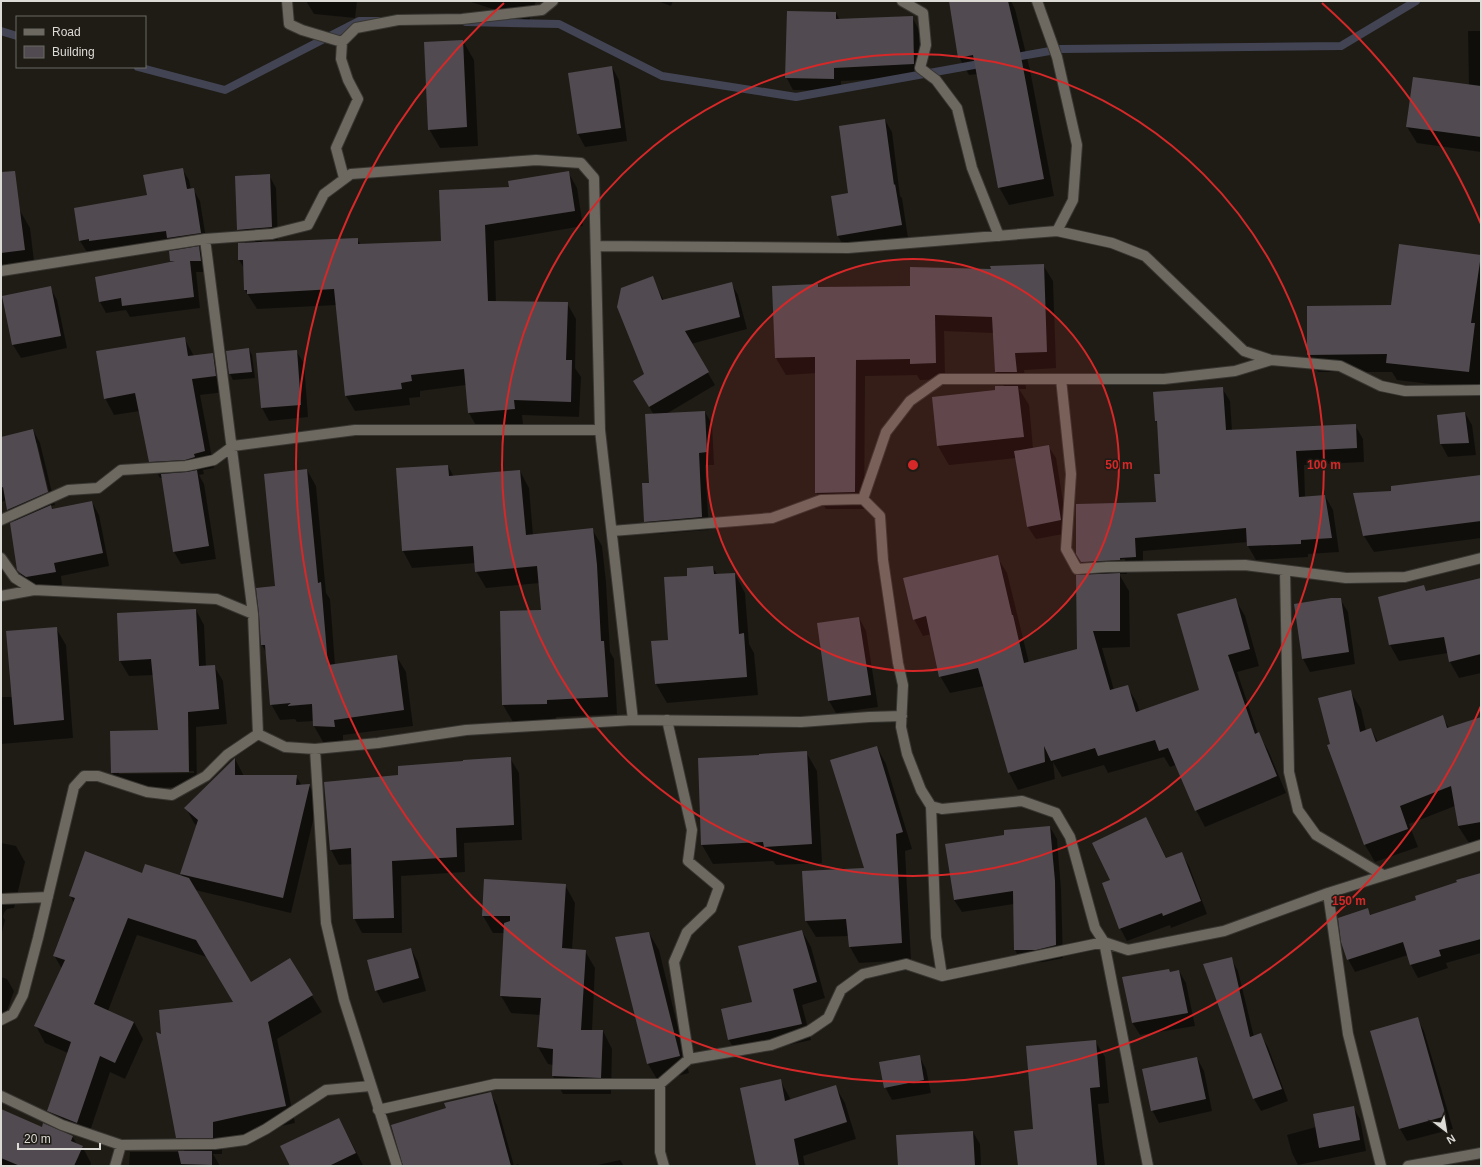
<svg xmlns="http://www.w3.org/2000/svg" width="1482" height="1167" viewBox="0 0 1482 1167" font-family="Helvetica,sans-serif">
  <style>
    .shadow { fill: #0007; fill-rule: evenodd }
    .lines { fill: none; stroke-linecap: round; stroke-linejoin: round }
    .stream { stroke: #424454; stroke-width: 8 }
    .building { fill: #514b51 }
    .minor-casing { stroke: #383631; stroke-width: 12 }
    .minor { stroke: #6d6961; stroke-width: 10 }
    .ring { fill: none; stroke: #d62828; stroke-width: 2 }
    .centre { fill: #d62828; stroke: #1f1c16; stroke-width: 2 }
    .ring-label { font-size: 12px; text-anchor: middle; font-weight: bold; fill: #d62828; stroke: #1f1c16; stroke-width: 3; stroke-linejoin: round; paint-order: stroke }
  </style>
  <rect width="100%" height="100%" fill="#1f1c16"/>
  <!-- shadow -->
  <path class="shadow" d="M306 1H357L355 18 314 14Z
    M468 1H536L529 21Z
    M657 1H673L671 6Z
    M950 1H1011L1015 9 1030 70 1054 196 1009 205 999 187 978 74 969 75 959 57Z
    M836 13 840 20 912 17 919 30 921 77 841 81V91L793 90 786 77Z
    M1468 31H1481V152L1417 143 1407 127 1469 85Z
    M463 41 474 60 478 146 440 148 429 129Z
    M612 67 619 80 627 141 585 147 578 134 569 73Z
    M885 120 892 132 900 196 902 198 908 238 845 249 838 236 832 196 849 193Z
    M182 169 189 180 191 190 193 189 200 201 207 245 198 246 205 259 207 272H196L200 308 130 317 126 310 106 313 100 302 173 262 171 261 175 251 171 243 97 253 96 251 87 252 80 241 148 196Z
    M568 172 577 188 583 226 494 241 496 302 567 303 576 319 575 368 581 377 579 417 522 415 523 424 478 429 469 413 466 385 420 391V397L409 398 410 405 355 411 346 396 337 305 257 309 245 290 244 268 239 260V244H246L238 230 269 175 276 188 278 240 262 241V243L357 239 361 245 442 242 510 188Z
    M1 202 19 209 30 228 35 269 1 273Z
    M1480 256 1481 371 1479 390 1397 380 1392 372H1318L1308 355Z
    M1043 265 1053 281 1056 368 1024 370 1026 389H1019L1029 405 1033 449 1048 446 1056 458 1068 533 1036 539 1028 527 1016 458 949 465 938 446 997 391 1004 386 996 372 994 333 944 331 945 379 920 380 917 375 865 376 864 509H826L816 492V373L786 375 776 358 773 287 818 285 819 288 910 287 992 271Z
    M652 277 664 301 731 283 738 295 747 329 691 344 715 385 666 414 705 412 712 424 714 465H705L709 530 653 534 645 522 650 484 654 415 634 381 645 375Z
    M50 287 57 300 67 348 21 358 13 345 4 297Z
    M184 338 194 356 212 354 222 370 225 392 200 395 214 468 203 470 204 474 199 475 204 484 216 559 181 564 174 552 162 478H160L150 461 140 411 114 415 105 398Z
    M249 349 252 355 255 378 233 380 230 374 227 352Z
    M296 351 304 363 308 417 269 421 262 408 257 354Z
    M1222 388 1230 401 1232 431 1355 425 1363 439 1364 462 1304 465 1305 497 1325 496 1333 510 1339 552 1308 554V557L1256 560 1248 546V542L1143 551V571H1127V574H1119L1129 591 1130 647 1102 648 1114 690 1127 686 1137 703 1140 712 1200 691 1235 599 1245 616 1259 666 1237 672 1258 734 1268 750 1286 793 1205 827 1196 810 1176 765 1170 767 1164 757 1108 773 1104 765 1062 777 1053 762 1055 779 1018 790 1009 773 984 686 950 693 940 676 931 634 923 636 914 619 997 557 1007 573 1029 663 1078 650 1090 576 1077 553 1158 503 1161 474 1158 425 1156 421ZM1125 559V561L1083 563V561Z
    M1465 413 1472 425 1476 455 1448 457 1441 444 1438 416Z
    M33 430 40 443 55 505 51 506 53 510 92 502 99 515 109 566 61 576 62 585 34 589 26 583 18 570 15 522 8 510 7 500 1 502V438ZM35 443H37L50 496 48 497Z
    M448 466 454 477 520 471 529 488 533 535 592 529 602 546 606 582 610 652 614 659 617 714 556 717 557 721 513 722 503 705 542 611 540 583 486 588 476 571V563L412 568 403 551Z
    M307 470 316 486 326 593 330 599 335 665 397 657 406 672 413 726 343 735V743L323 742 314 726V721L297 722 295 719 280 720 271 704 267 654 262 645Z
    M1481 476V538L1374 552 1364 536 1392 492Z
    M713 568 717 574H735L745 593 749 644 754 653 758 695 667 703 656 684 652 642 669 641 688 577Z
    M1481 583V673L1459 678 1450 662 1448 653 1399 661 1390 645 1379 598 1424 586 1427 592Z
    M1340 599 1348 612 1355 664 1310 672 1303 659 1295 605Z
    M196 610 204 625 206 667 214 666 223 681 227 724 196 727 197 787 121 788 112 773 111 732 159 731 154 675 129 676 120 661ZM194 771V773L119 774V772Z
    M859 618 866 631 878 707 836 713 829 701Z
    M56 628 66 645 73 738 1 744V697H12Z
    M1350 691 1361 709 1366 731 1371 729 1378 742 1442 717 1449 728 1481 718V841L1469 843 1458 826 1455 806 1409 824 1418 847 1375 862 1365 845 1331 744Z
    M877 747 886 764 912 849 905 851 911 960 859 963 850 947 849 936 816 937 806 921 865 869Z
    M806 752 817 771 822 863 776 865 773 861 713 864 702 845Z
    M510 758 519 773 522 840 464 843 465 872 401 876 402 933H362L354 918 353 864 339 865 331 850 399 776Z
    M235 759 244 776H296L302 786 309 785 318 800 291 913 195 890 250 983 312 996 322 1012 277 1039 295 1123 222 1139V1154H213L220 1166H129L130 1152H185L177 1138 162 1036 234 1003 207 957 137 935 108 1011 134 1022 143 1039 125 1079 110 1072 87 1140 58 1128 48 1111 68 1053 45 1043 36 1026 62 969 54 955 74 903 70 895 143 874 183 878 181 874 197 826 194 823 186 808Z
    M1050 827 1057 839 1061 890 1063 958 1044 962 1022 963 1015 950 1014 904 962 912 954 900 1006 836Z
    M1153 831 1167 859 1181 853 1189 866 1207 914 1171 928 1170 925 1127 941 1120 928Z
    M1 843 16 846 25 862 14 908 7 909 4 913 3 917 5 920 1 937Z
    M1481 874V953L1446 963 1448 968 1418 978 1411 965 1408 955 1355 972 1348 959 1367 909 1371 915 1418 901Z
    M485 880 565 885 575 903 572 950 585 951 595 968 592 1031H603L612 1049 611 1094H563L553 1076V1065L548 1064 538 1047 540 1015 511 1013 501 996 504 933H493L483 916Z
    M802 931 811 947 825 998 802 1005 811 1040 738 1056 729 1040 722 1010 753 1002Z
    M649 933 659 950 689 1073 658 1081 648 1064Z
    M411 949 418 962 426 991 383 1003 376 990Z
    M1231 958 1238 971 1254 1037 1260 1034 1268 1047 1288 1101 1261 1111 1254 1099Z
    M1179 971 1186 983 1195 1026 1140 1035 1132 1022 1170 973Z
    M1 977 7 979 14 991 4 1019 1 1018Z
    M1417 1018 1424 1031 1453 1129 1407 1141 1400 1129 1372 1032Z
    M1095 1041 1105 1057 1109 1103 1098 1104 1105 1166H1019L1034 1130Z
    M919 1056 926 1069 931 1093 892 1100 885 1087Z
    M1197 1058 1204 1071 1212 1111 1159 1123 1152 1110Z
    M780 1080 791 1100 835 1086 845 1103 856 1139 803 1156 805 1166H757Z
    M490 1093 497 1105 514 1166 518 1164 519 1166H404L447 1109Z
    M1353 1107 1360 1119 1366 1151 1298 1165 1292 1153 1287 1135 1316 1127Z
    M1 1110 42 1129 72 1136 77 1144 82 1146 91 1163 90 1166H1Z
    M339 1119 363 1165 291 1166Z
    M973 1132 980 1144 981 1166H899Z
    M620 1160 624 1166H593Z"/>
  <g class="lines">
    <!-- stream -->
    <path class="stream" d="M466 22 559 24 662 76 796 97 985 63
      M1 31 17 36
      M1010 58 1061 49 1341 46 1416 1
      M138 67 225 90 359 21H378"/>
  </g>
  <!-- building -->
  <path class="building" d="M949 1H1008L1020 51 1044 179 998 188 973 55 958 58Z
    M787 11 836 12V19L913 16 914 64 834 68V79L785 78Z
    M463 40 467 127 428 130 424 42Z
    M612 66 621 128 577 134 568 73Z
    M1413 77 1481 86V137L1406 127Z
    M885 119 894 185 895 184 902 225 837 236 831 196 848 193 839 126Z
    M183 168 187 189 194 188 201 233 167 238 166 231 89 241V239L79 241 74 208 147 195 143 175Z
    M15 171 25 250 1 253V172Z
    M569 171 575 211 485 225 488 301 568 302 566 360H572L571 402 514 400 515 409 468 413 464 369 411 375 412 381 401 383 402 389 345 396 334 289 247 294V290H244L243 260H238V243L358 238V244L441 241 439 190 509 187 508 181Z
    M270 174 272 227 237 230 235 176Z
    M1399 244 1481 255 1471 323H1475L1469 372 1386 363 1387 354 1307 355V306L1391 305Z
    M199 246 201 261H190L194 297 122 306 121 298 99 302 95 277 175 261H170L169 251Z
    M1044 264 1047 352 1015 353 1017 372H995L992 317 935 315 936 363 910 364V359L856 360 855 492 815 493V357L775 358 772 286 818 284V287L910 286V267L991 269 990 266Z
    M653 276 662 300 732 282 740 317 685 331 709 372 649 407 633 381 644 374 617 307 621 288Z
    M51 286 61 336 12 345 2 296Z
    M185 337 188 356 213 353 216 376 192 379 205 451 194 454 195 457 185 460 149 462 135 393 104 399 96 351Z
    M249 348 252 372 229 374 226 351Z
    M297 350 301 405 261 408 256 353Z
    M995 386H1018L1024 437 937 446 932 397 995 390Z
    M1223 387 1226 430 1356 424 1357 448 1296 451 1299 497 1325 495 1332 538 1301 540V544L1247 546 1246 528 1135 538 1136 557 1120 558V560L1081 562 1076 554V504L1156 502 1154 474H1160L1157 421H1155L1153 392Z
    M705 411 707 452 699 453 702 517 644 522 642 483H649L645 414Z
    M1465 412 1469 443 1440 444 1437 415Z
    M33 429 48 492 7 510 3 487 1 488V437Z
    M1049 445 1061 520 1027 527 1014 451Z
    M448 465 449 476 520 470 526 535 593 528 597 565 601 641H604L608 697 547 700V704L502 705 500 611 541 610 537 566 475 572 473 546 402 551 396 468Z
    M307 469 318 583 321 582 328 665 397 655 404 710 334 720 335 727 313 726 312 704 287 706 291 703 270 705 265 645H261L259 614 256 588 275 586 264 474Z
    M197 470 209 546 173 552 161 474 187 472Z
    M1481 475V521L1363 536 1353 493 1391 491V486Z
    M92 501 103 553 54 563 56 572 26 577 20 573 17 570 10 523 51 505 52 509Z
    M998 555 1012 615H1013L1024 663 1077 649 1076 575 1120 573V631H1093L1110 690 1128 685 1136 712 1199 690 1177 614 1236 598 1250 649 1228 655 1255 734 1259 732 1277 776 1195 811 1168 748 1159 751 1155 740 1098 756 1095 748 1051 761 1044 746 1045 762 1008 773 978 668 939 677 926 616 913 620 903 578Z
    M713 566 714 574 735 573 739 634 744 633 747 677 655 684 651 641 668 640 664 577 687 576V568Z
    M1481 578V654L1449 662 1444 637 1389 645 1378 597 1424 585 1426 591Z
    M1331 598H1341L1349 652 1302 659 1294 604Z
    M196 609 199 666 215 665 219 709 188 712 189 772 111 773 110 731 158 730 151 659 119 661 117 613Z
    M859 617 871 695 828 701 817 623Z
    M57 627 64 720 14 725 6 631Z
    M1351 690 1360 732 1371 728 1376 742 1443 715 1447 728 1481 717V822L1458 826 1451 786 1400 806 1408 829 1364 845 1327 745 1330 744 1318 698Z
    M877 746 903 832 896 834 902 943 849 947 846 919 805 921 802 871 864 868 830 760Z
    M807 751 812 844 764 847 763 842 701 845 698 758 759 755V754Z
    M511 757 514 825 456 828 457 857 392 861 394 918 353 919 351 848 330 850 324 782 398 775V766L463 761V760Z
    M235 758V775H297L296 785 310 784 283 898 180 874 198 820 184 808Z
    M1146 817 1166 858 1182 852 1201 901 1163 916 1162 913 1119 929 1102 883 1110 880 1092 843Z
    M1050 826 1055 881 1056 945 1036 950H1014L1013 891 954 900 945 844 1004 835V830Z
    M85 851 142 873 145 864 189 878 251 982 290 958 313 995 268 1022 286 1106 213 1122V1138H176L156 1032 161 1034 159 1010 233 1002 196 940 128 918 94 1004 134 1022 115 1063 100 1056 77 1123 47 1111 71 1042 34 1026 65 960 53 956 75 898 69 896Z
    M1481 873V939L1439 950 1441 956 1410 965 1403 942 1347 960 1341 942 1338 918 1368 908 1370 915 1416 900 1415 896 1457 882 1456 880Z
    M484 879 566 884 562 948 586 950 581 1030H603L601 1078 552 1076 553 1049 537 1047 541 998 500 996 504 923 510 921V916H482Z
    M802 930 817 982 793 989 802 1024 728 1040 721 1009 752 1002 738 946Z
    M649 932 680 1056 647 1064 615 937Z
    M411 948 419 978 375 991 367 960Z
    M1232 957 1250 1037 1261 1033 1282 1089 1253 1099 1203 964Z
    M1169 969 1170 972 1179 970 1188 1013 1132 1023 1122 977Z
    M1418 1017 1446 1116 1399 1129 1370 1031Z
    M1096 1040 1100 1087 1090 1088 1097 1166H1018L1014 1131 1033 1129 1026 1046Z
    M920 1055 924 1080 884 1088 879 1062Z
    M1197 1057 1206 1099 1151 1111 1142 1069Z
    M781 1079 785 1101 836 1085 847 1122 794 1139 799 1166H756L740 1088Z
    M491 1092 511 1166H403L391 1125 446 1108 444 1103Z
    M1354 1106 1360 1140 1319 1148 1313 1114Z
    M1 1109 42 1127 43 1123 73 1136 71 1141 83 1146 74 1166H20L1 1158Z
    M339 1118 356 1153 329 1166H290L280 1146Z
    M973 1131 975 1166H898L896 1135Z
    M178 1151H212V1165L181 1164Z"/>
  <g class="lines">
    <!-- minor casing -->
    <g class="minor-casing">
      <path id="minor" d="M287 1 289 24 302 30 342 42
        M902 1 923 13 926 45 920 68 936 80 957 108 972 168 999 236
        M1037 1 1057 57 1077 145 1073 200 1057 231
        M344 178 336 148 358 99 348 80 341 59 342 42 356 28 398 20 462 19 542 10 553 1
        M205 239 253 614 258 734
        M596 246 848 248 1057 231 1112 243 1145 256 1244 351 1271 360 1340 366 1381 386 1405 391 1481 390
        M1 271 205 239 272 234 308 225 324 194 351 174 536 160 581 163 594 178 600 430 633 720
        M1061 379 1071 474 1066 549 1077 569 1107 567 1245 565 1346 578 1405 577 1481 558
        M863 499 886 432 910 401 941 379H1164L1235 371 1271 360
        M1 520 68 490 98 488 121 470 186 466 214 460 233 446 355 430H600
        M612 531 772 518 821 500 863 499 880 516 883 560 898 663 903 685 901 727 907 754 921 790 931 806 936 937 942 976
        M1 558 15 578 34 590
        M1285 571 1289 772 1298 810 1316 835 1383 875
        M1 596 34 590 217 599 253 614
        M667 720 692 830 688 861 719 887 711 909 687 932 674 962 689 1059
        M258 734 285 747 315 749 378 743 466 730 633 720 801 722 869 717 902 716
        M315 749 326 923 344 1000 397 1166
        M931 806 942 809 1022 801 1056 813 1070 837 1095 928 1104 942 1148 1166
        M1328 893 1348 1034 1381 1166
        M1 899 48 897
        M1 1020 13 1014 23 995 38 938 74 787 84 776H98L147 792 172 795 206 776 227 755 258 734
        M660 1084V1152L664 1166
        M1 1096 62 1125 121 1145 215 1144 245 1140 266 1129 326 1090 370 1086
        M378 1110 495 1084H660L689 1059 771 1045 809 1031 828 1018 841 990 863 974 906 964 942 976 1104 942 1128 950 1224 931 1328 893 1481 845
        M115 1166 121 1145
        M1408 1166 1481 1153"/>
    </g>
    <!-- minor -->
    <use href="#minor" class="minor"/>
  </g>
  <!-- distance rings -->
  <circle cx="913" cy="465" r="206" fill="#d62828" fill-opacity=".12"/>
  <g class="ring">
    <circle cx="913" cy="465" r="206"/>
    <circle cx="913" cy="465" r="411"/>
    <path d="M1481 706A617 617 0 1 1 504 3M1322 3A617 617 0 0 1 1481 224"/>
  </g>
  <circle cx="913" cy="465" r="6" class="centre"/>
  <g class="ring-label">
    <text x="1119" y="469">50 m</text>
    <text x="1324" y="469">100 m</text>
    <text x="1349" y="905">150 m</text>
  </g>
  <!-- border -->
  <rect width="1482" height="1167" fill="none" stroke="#dddbd6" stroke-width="4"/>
  <!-- legend -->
  <rect x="16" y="16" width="130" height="52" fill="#1f1c16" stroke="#6b6863"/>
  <rect x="24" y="29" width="20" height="6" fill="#6d6961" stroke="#6b6863"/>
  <text x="52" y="36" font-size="12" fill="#dddbd6">Road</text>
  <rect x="24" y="46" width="20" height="12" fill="#514b51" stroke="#6b6863"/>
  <text x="52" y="56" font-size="12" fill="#dddbd6">Building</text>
  <!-- north arrow -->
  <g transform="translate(1446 1131) rotate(149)" stroke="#1f1c16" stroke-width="3" paint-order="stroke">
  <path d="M0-3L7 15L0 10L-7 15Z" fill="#dddbd6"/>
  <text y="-6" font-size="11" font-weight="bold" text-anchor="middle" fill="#dddbd6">N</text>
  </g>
  <!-- scale -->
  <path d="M18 1143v6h82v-6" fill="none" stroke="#dddbd6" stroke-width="2"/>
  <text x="24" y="1143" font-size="12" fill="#dddbd6" stroke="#1f1c16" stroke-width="3" paint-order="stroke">20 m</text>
</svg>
